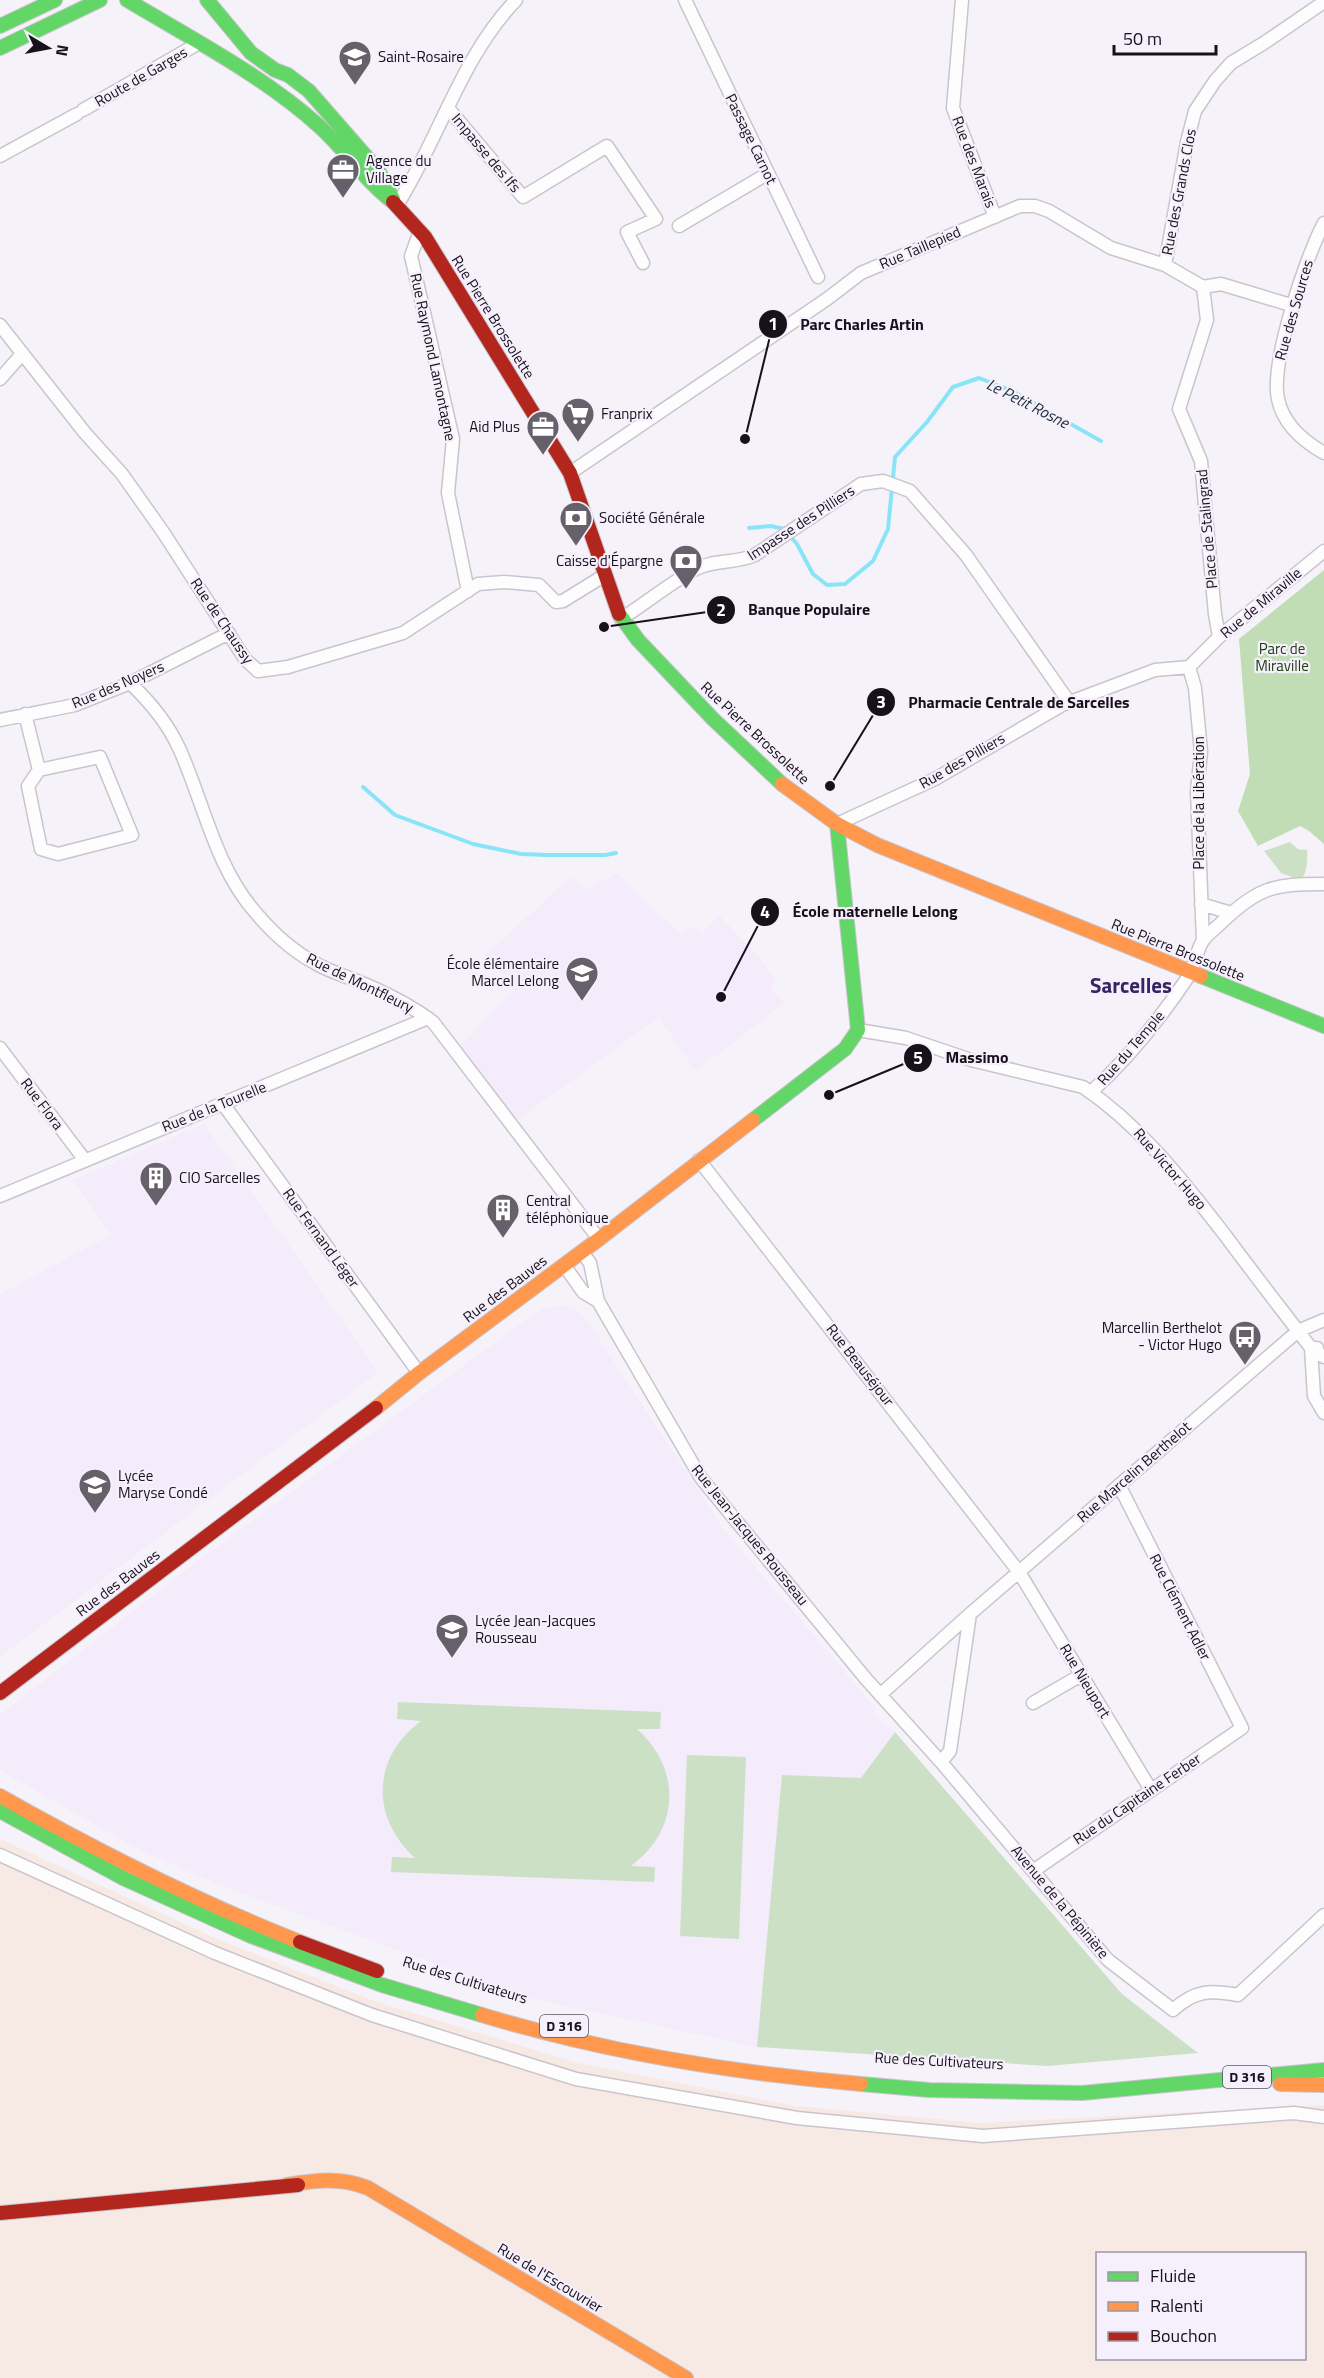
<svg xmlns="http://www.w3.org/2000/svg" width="1324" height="2378" viewBox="0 0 1324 2378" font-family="'Titillium Web',sans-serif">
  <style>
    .industrial { fill: #f7eae5; fill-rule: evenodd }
    .built { fill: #f4ebfb }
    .green { fill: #cce0c6 }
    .forest { fill: #c0ddb6 }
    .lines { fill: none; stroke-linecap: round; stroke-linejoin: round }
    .stream { stroke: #89e4f7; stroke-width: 4 }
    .street-casing { stroke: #c9c4cd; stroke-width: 15 }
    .fast-casing { stroke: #c9c4cd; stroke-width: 16 }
    .slow-casing { stroke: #c9c4cd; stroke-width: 16 }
    .jam-casing { stroke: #c9c4cd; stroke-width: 16 }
    .street { stroke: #fefdfe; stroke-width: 12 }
    .fast { stroke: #63d668; stroke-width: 14 }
    .slow { stroke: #ff974d; stroke-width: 14 }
    .jam { stroke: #b3261e; stroke-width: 14 }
    .labels { text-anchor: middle; stroke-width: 4.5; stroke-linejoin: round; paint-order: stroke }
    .shield { fill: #f6effc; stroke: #5a545f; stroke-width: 1.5 }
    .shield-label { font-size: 14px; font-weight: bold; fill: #17111c }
    .poi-label { font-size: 15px; fill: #17111c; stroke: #f6effc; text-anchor: start }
    .street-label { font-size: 15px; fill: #17111c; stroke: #f6effc }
    .park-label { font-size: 15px; fill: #1d410d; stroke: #f6effc }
    .water-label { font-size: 16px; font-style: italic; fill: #1a3035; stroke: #f6effc }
    .district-label { font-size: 21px; font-weight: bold; fill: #362560; stroke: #f6effc }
    .leader { fill: none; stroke: #17111c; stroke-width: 2 }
    .callout-dot { fill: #17111c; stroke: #f6effc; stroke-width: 2 }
    .mark-label { font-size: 18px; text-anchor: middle; font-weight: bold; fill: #fff }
    .callout-label { font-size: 16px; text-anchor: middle; font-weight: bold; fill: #17111c; stroke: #f6effc; stroke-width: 4.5; stroke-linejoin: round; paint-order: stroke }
  </style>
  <rect width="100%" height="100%" fill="#f6f2f9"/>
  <!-- industrial -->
  <path class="industrial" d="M0 1839 217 1939 377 2002 578 2063 796 2106 980 2123 1324 2105V2378H0ZM1098 2254H1304V2358H1098Z"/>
  <!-- built -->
  <path class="built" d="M618 873 667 922 682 933 693 926 702 934 719 915 759 957 776 982 771 988 784 1003 720 1053 695 1070 659 1017 516 1121 460 1046 515 989 483 957 571 877 586 890Z
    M204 1124 378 1372 0 1657V1294L111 1235 73 1180Z
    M563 1306 574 1309 586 1319 724 1530 875 1708 874 1715 895 1732 861 1778 782 1776 757 2047 529 1998 220 1885 138 1849 0 1770V1715L191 1566 535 1313 546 1308Z"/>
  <!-- green -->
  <path class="green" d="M1290 842 1298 849 1307 850C1308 858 1307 876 1300 880L1281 873 1264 851Z
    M398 1702 661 1712 660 1729H637C682 1769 680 1830 631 1866L655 1867 654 1882 391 1872 392 1857 415 1858C370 1817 372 1757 421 1721L397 1719Z
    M895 1732 1122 1994 1198 2053 1047 2066 757 2047 782 1775 861 1778Z
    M687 1755 746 1757 739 1939 680 1936Z"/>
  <!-- forest -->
  <path class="forest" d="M1324 570V844L1309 831 1300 826 1258 846 1238 811 1250 774 1239 639Z"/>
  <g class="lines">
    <!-- stream -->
    <path class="stream" d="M749 528 771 526 784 529 797 544 813 574 827 585 845 584 873 561 888 529 895 457 927 422 953 387 979 378 1012 391 1101 441
      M363 787 395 815 473 844 521 854 545 855H605L616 853"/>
    <!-- street casing -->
    <g class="street-casing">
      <path id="street" d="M685 0 818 277
        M962 0 953 108 995 217
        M448 108 523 197 607 146 656 219 627 232 643 263
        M83 110 199 43
        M0 156 77 114
        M397 205C439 139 461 57 516 0
        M1324 223C1306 256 1270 364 1278 399 1283 424 1303 441 1324 453
        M679 226 767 174
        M420 231 411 256 453 439 448 493 468 591
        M1165 265 1187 142 1195 111 1215 81 1231 63 1264 43 1324 2
        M1203 287 1207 320 1179 409 1201 461 1215 614 1219 637
        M1203 287 1221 284 1294 306
        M0 325 85 433 122 474 163 532 245 659 258 671 288 667 403 633 478 584 504 582 539 585 556 602 563 601 605 575
        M0 379 22 354
        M570 473 827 299 861 273 1020 206H1035L1049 211 1111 248 1165 265 1203 287
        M621 619C646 603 670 583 696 569 715 559 735 564 755 555L861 484 883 481 910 491 966 555 1069 702
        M1189 667 1195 688 1201 752 1197 791 1203 941
        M1189 667 1219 637 1324 551
        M130 683C149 701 168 724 179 748 204 803 215 867 256 913 272 932 293 951 315 963 328 971 343 975 357 981 384 992 409 1004 433 1022L599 1239
        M25 714 39 770 28 786 41 849 58 854 132 835 100 757 39 770
        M0 720 75 705 130 683 229 633
        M837 824 935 779 1062 705 1155 670 1189 667
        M1201 904 1231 913
        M858 1030 906 1038 971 1060 1083 1087C1141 1126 1182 1180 1225 1235 1253 1273 1282 1310 1311 1348L1324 1357
        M0 1048 84 1159
        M1091 1092C1127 1060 1159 1020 1186 980 1194 969 1195 955 1202 942 1206 935 1215 929 1221 923 1258 887 1274 884 1324 884
        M223 1104 419 1373
        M699 1160 1019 1572 1151 1790
        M0 1196 428 1018
        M582 1252 590 1263 598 1301 701 1478 866 1679 941 1762 1108 1960 1173 2010C1195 1990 1210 1990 1238 1995L1324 1915
        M564 1265 583 1292 598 1301
        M1317 1348H1311L1314 1396 1324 1413
        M880 1695 970 1614 1298 1331 1324 1320
        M1033 1703 1081 1675
        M941 1762 950 1751 970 1614
        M0 1855 215 1953 372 2015 576 2079 797 2118 983 2136 1294 2113 1324 2117
        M1033 1871 1242 1728 1119 1485"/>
    </g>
    <!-- fast casing -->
    <g class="fast-casing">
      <path id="fast" d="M127 0C192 39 262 75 319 126 346 150 364 180 393 202
        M207 0 251 53 275 70 288 75 309 91 378 170 393 199
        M0 26 55 0
        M0 48 100 0
        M619 614 638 640 713 719 782 784
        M1201 976 1324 1026
        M753 1120 845 1049 858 1030 837 824
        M0 1811 123 1878 251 1936 382 1985 482 2015
        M861 2084 929 2090 1082 2093 1324 2070"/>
    </g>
    <!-- slow casing -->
    <g class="slow-casing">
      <path id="slow" d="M782 784 837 824 877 845 1201 976
        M376 1408 419 1373 599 1239 753 1120
        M0 1796C97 1851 196 1901 300 1942
        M482 2015C604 2052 733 2073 861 2084
        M1280 2084 1324 2085
        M287 2185C316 2180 341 2177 368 2188L686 2378"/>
    </g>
    <!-- jam casing -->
    <g class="jam-casing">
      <path id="jam" d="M393 202 425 237 570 473 619 614
        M0 1693 376 1408
        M300 1942 377 1971
        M0 2213 298 2185"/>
    </g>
    <!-- street -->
    <use href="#street" class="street"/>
    <!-- fast -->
    <use href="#fast" class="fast"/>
    <!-- slow -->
    <use href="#slow" class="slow"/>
    <!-- jam -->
    <use href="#jam" class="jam"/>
  </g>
  <!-- icons -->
  <defs>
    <g id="school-pin" transform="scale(1.725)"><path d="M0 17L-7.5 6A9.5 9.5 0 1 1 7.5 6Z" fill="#656069" stroke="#f6effc"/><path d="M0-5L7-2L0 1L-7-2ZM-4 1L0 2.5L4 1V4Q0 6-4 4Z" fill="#fff"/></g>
    <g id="office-pin" transform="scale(1.725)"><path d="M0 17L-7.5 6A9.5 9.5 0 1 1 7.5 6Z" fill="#656069" stroke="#f6effc"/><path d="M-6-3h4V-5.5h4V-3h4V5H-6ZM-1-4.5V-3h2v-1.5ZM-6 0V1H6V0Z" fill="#fff"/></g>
    <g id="supermarket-pin" transform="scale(1.725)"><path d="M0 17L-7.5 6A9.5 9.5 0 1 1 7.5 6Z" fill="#656069" stroke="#f6effc"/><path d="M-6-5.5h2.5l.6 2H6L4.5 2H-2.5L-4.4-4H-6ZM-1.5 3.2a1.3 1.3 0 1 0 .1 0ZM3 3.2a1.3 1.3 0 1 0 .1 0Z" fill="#fff"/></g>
    <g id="bank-pin" transform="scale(1.725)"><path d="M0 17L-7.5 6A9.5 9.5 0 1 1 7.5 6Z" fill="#656069" stroke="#f6effc"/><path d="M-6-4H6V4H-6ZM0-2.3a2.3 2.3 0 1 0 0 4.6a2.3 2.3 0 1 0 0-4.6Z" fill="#fff"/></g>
    <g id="building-pin" transform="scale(1.725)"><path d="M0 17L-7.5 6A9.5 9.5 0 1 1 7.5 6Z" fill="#656069" stroke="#f6effc"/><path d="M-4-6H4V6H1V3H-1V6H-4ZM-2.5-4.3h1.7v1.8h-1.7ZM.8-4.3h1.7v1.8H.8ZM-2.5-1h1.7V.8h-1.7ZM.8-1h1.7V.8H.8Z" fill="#fff"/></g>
    <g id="bus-pin" transform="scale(1.725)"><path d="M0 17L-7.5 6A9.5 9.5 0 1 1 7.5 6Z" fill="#656069" stroke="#f6effc"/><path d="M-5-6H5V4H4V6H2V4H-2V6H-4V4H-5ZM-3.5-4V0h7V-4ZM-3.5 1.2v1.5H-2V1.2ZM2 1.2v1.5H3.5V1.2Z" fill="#fff"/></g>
  </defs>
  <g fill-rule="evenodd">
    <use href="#school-pin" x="355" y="57"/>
    <use href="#office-pin" x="343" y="170"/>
    <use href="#supermarket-pin" x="578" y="414"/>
    <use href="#office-pin" x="543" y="427"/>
    <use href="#bank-pin" x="576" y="518"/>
    <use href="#bank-pin" x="686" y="561"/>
    <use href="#school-pin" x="582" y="973"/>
    <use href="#building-pin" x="156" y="1178"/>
    <use href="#building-pin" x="503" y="1210"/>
    <use href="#bus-pin" x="1245" y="1337"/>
    <use href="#school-pin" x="95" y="1485"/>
    <use href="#school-pin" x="452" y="1630"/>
  </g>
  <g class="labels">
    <!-- shield labels -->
    <g class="shield">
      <rect x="540" y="2015" width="48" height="22" rx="4.5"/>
      <rect x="1223" y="2066" width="48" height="22" rx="4.5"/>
    </g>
    <g class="shield-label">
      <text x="564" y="2031">D 316</text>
      <text x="1247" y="2082">D 316</text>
    </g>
    <!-- poi labels -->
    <g class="poi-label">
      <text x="378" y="62">Saint-Rosaire</text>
      <text x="366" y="166">Agence du<tspan x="366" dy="17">Village</tspan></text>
      <text x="601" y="419">Franprix</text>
      <text x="520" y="432" text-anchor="end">Aid Plus</text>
      <text x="599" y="523">Société Générale</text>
      <text x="663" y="566" text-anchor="end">Caisse d'Épargne</text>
      <text x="559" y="969" text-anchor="end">École élémentaire<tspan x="559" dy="17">Marcel Lelong</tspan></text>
      <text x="179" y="1183">CIO Sarcelles</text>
      <text x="526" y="1206">Central<tspan x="526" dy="17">téléphonique</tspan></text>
      <text x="1222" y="1333" text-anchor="end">Marcellin Berthelot<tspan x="1222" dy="17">- Victor Hugo</tspan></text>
      <text x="118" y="1481">Lycée<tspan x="118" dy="17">Maryse Condé</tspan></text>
      <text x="475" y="1626">Lycée Jean-Jacques<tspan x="475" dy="17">Rousseau</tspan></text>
    </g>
    <!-- street labels -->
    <g class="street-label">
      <text transform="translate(141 77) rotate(-30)" y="5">Route de Garges</text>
      <text transform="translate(751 139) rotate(64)" y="5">Passage Carnot</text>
      <text transform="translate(486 153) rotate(50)" y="5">Impasse des Ifs</text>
      <text transform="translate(974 162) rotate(69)" y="5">Rue des Marais</text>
      <text transform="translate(1179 192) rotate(-79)" y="5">Rue des Grands Clos</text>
      <text transform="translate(920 248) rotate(-23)" y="5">Rue Taillepied</text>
      <text transform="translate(1294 310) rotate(-74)" y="5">Rue des Sources</text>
      <text transform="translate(493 317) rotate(58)" y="5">Rue Pierre Brossolette</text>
      <text transform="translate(433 357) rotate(78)" y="5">Rue Raymond Lamontagne</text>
      <text transform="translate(801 523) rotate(-33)" y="5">Impasse des Pilliers</text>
      <text transform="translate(1207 529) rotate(-95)" y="5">Place de Stalingrad</text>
      <text transform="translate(1261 603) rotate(-40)" y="5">Rue de Miraville</text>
      <text transform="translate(222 621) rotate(56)" y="5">Rue de Chaussy</text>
      <text transform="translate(118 685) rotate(-23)" y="5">Rue des Noyers</text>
      <text transform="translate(755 733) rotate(43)" y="5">Rue Pierre Brossolette</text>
      <text transform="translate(962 761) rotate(-30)" y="5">Rue des Pilliers</text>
      <text transform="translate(1199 803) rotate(-90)" y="5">Place de la Libération</text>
      <text transform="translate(1178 950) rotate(22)" y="5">Rue Pierre Brossolette</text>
      <text transform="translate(360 983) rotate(26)" y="5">Rue de Montfleury</text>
      <text transform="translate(1131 1048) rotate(-49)" y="5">Rue du Temple</text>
      <text transform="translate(42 1104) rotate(53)" y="5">Rue Flora</text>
      <text transform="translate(214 1107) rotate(-22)" y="5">Rue de la Tourelle</text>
      <text transform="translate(1170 1169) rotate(49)" y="5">Rue Victor Hugo</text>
      <text transform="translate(321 1238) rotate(54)" y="5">Rue Fernand Léger</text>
      <text transform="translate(505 1289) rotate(-37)" y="5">Rue des Bauves</text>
      <text transform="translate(860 1365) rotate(52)" y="5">Rue Beauséjour</text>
      <text transform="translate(1134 1472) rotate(-41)" y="5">Rue Marcelin Berthelot</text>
      <text transform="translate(750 1535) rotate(51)" y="5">Rue Jean-Jacques Rousseau</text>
      <text transform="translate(118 1583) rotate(-37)" y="5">Rue des Bauves</text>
      <text transform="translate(1180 1607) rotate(63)" y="5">Rue Clément Adler</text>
      <text transform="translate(1085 1681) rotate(59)" y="5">Rue Nieuport</text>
      <text transform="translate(1137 1799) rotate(-34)" y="5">Rue du Capitaine Ferber</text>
      <text transform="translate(1060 1902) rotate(50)" y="5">Avenue de la Pépinière</text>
      <text transform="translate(465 1980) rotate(17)" y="5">Rue des Cultivateurs</text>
      <text transform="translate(939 2061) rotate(3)" y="5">Rue des Cultivateurs</text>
      <text transform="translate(550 2278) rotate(31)" y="5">Rue de l'Escouvrier</text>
    </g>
    <!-- park labels -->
    <g class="park-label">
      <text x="1282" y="654">Parc de<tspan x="1282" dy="17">Miraville</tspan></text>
    </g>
    <!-- water labels -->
    <g class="water-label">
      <text transform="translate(1028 403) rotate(27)" y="6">Le Petit Rosne</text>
    </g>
    <!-- district labels -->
    <g class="district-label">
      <text x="1131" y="993">Sarcelles</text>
    </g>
  </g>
  <!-- callouts -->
  <path class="leader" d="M745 439L773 324M604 627L721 610M830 786L881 702M721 997L765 912M829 1095L918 1058"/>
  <g class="callout-dot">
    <circle cx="745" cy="439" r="6"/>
    <circle cx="604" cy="627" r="6"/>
    <circle cx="830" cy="786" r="6"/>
    <circle cx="721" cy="997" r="6"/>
    <circle cx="829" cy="1095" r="6"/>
    <circle cx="773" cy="324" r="15"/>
    <circle cx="721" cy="610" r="15"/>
    <circle cx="881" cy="702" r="15"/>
    <circle cx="765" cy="912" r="15"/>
    <circle cx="918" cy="1058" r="15"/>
  </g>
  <g class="mark-label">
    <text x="773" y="330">1</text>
    <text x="721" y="616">2</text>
    <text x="881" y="708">3</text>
    <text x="765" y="918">4</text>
    <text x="918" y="1064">5</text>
  </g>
  <g class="callout-label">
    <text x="862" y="330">Parc Charles Artin</text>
    <text x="809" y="615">Banque Populaire</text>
    <text x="1019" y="708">Pharmacie Centrale de Sarcelles</text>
    <text x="875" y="917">École maternelle Lelong</text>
    <text x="977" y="1063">Massimo</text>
  </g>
  <!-- legend -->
  <rect x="1096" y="2252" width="210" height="108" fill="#f6effc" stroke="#9d96a2" stroke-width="1.5"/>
  <rect x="1108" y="2272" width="30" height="9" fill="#63d668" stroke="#9d96a2" stroke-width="1.5"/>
  <text x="1150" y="2282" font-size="18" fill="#17111c">Fluide</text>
  <rect x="1108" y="2302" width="30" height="9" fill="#ff974d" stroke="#9d96a2" stroke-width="1.5"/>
  <text x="1150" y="2312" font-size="18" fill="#17111c">Ralenti</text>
  <rect x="1108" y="2332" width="30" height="9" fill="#b3261e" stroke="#9d96a2" stroke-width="1.5"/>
  <text x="1150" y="2342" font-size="18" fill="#17111c">Bouchon</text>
  <!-- north arrow -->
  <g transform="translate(48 48) rotate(100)" stroke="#f6effc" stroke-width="4.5" paint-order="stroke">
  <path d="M0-4.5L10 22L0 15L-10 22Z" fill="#17111c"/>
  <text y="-9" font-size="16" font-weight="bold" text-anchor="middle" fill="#17111c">N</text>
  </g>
  <!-- scale -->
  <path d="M1114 45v9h102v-9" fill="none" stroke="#17111c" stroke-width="3"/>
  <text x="1123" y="45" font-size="18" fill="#17111c" stroke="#f6effc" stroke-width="4.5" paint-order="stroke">50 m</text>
</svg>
